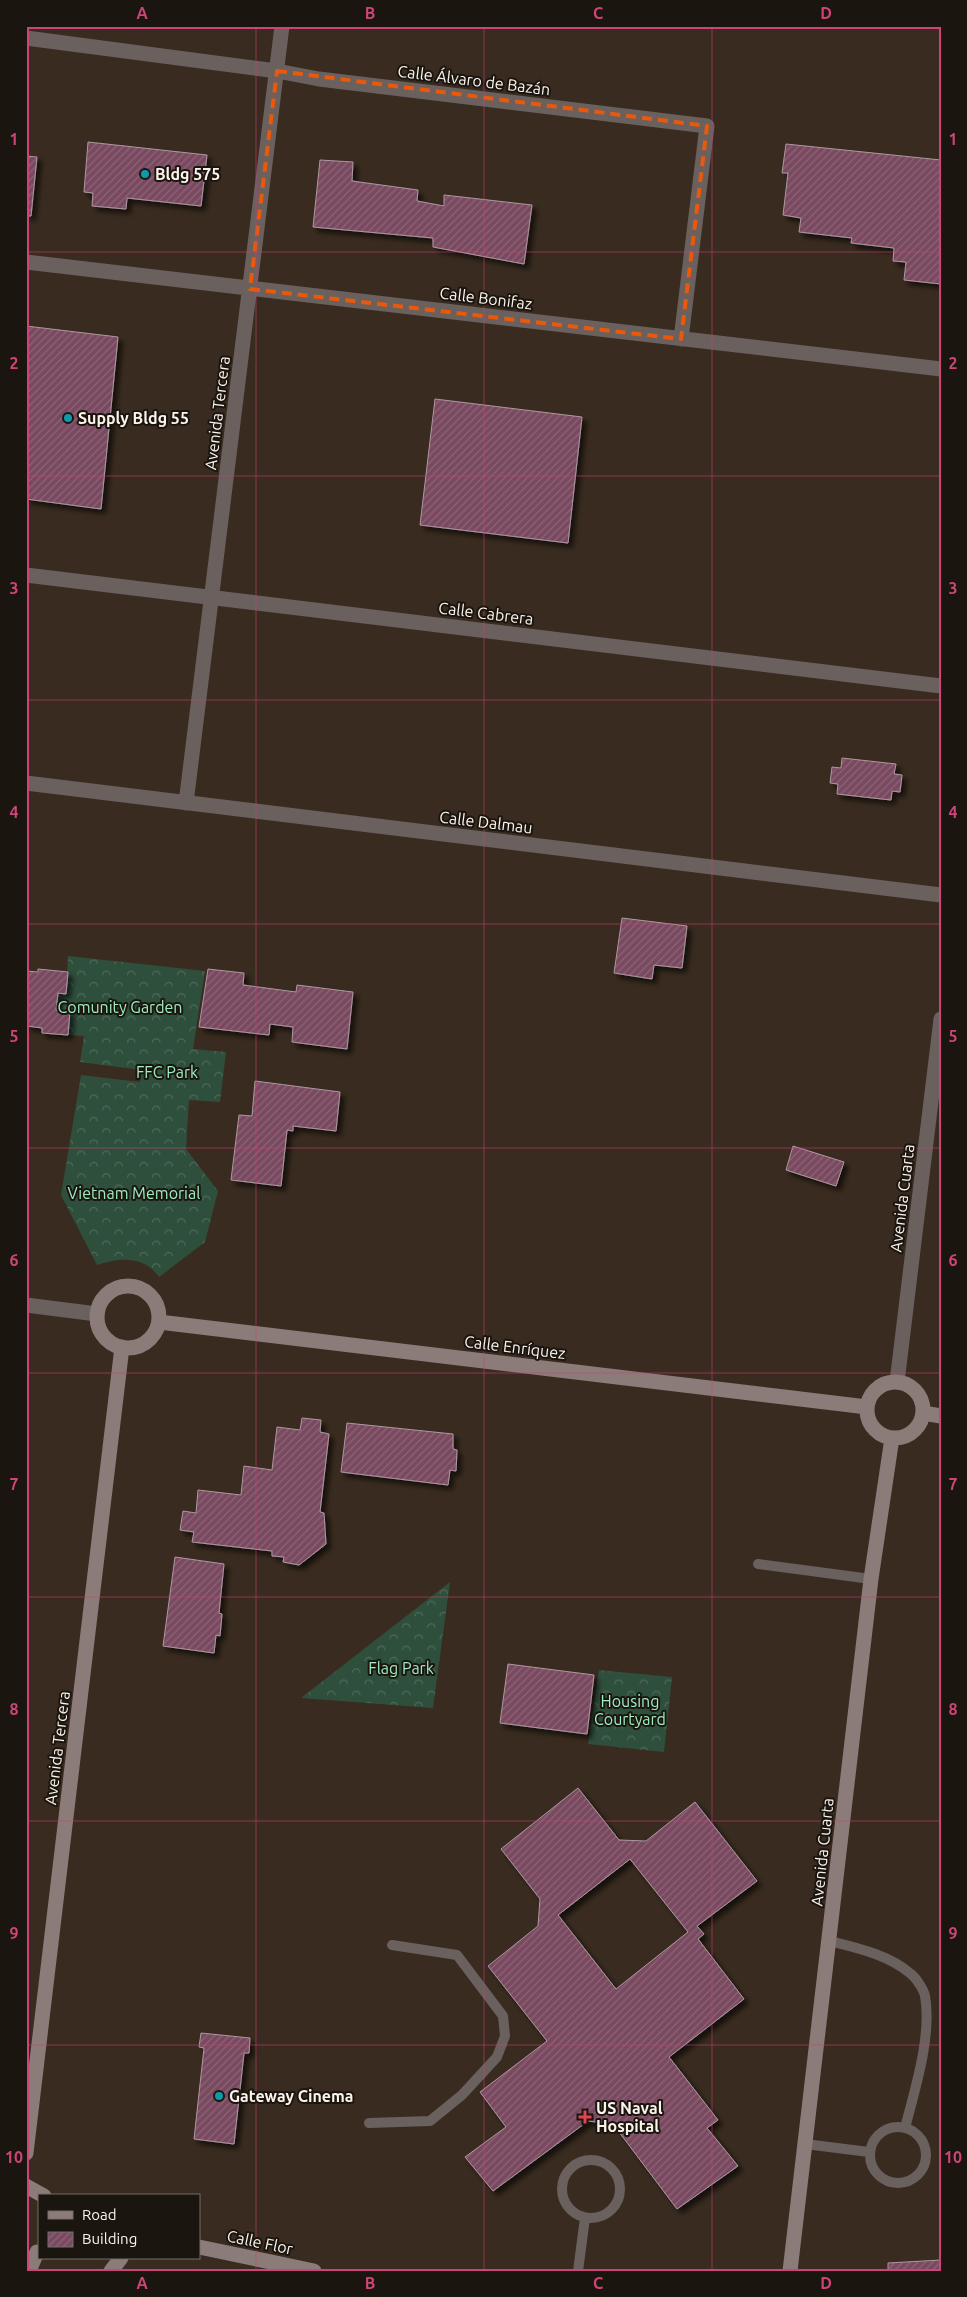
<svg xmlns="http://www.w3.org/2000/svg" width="967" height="2297" viewBox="0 0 967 2297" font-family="Ubuntu,sans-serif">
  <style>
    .forest { fill: url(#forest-crowns) }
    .building { fill: url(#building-hatch); stroke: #ae98a1; fill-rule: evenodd; filter: url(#shadow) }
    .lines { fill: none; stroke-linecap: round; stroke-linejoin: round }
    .lane { stroke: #6a605e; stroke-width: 10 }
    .street { stroke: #6a605e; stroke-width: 15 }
    .secondary { stroke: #8b7b79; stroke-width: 15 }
    .marked { fill: none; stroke: #e8590c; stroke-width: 4; stroke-dasharray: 10 6; stroke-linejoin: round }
    .grid { fill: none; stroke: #ce4478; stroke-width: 1; stroke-opacity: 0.55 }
    .culture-dot { fill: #0f9aa8; stroke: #1b1510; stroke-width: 2 }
    .health-dot { fill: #e0444e; stroke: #1b1510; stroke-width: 2 }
    .labels { text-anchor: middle; stroke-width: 4; stroke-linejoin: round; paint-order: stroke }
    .street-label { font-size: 16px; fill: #fcf3eb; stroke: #1b1510 }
    .poi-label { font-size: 16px; font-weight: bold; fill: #fcf3eb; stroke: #1b1510; text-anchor: start }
    .park-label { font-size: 16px; fill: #9cedbf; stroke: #1b1510 }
    .neatline { fill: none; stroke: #ce4478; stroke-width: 2 }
    .grid-label { font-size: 16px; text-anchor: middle; font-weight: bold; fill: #ce4478 }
  </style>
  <defs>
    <pattern id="forest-crowns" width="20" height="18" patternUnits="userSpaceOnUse" patternTransform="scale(1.25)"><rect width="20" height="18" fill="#2f4f3d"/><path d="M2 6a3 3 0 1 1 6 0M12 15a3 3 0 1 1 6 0" fill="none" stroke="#4e6959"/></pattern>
    <pattern id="building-hatch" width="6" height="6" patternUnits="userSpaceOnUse" patternTransform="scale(1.25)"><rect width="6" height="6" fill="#794960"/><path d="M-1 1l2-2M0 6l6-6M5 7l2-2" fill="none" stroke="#8d6477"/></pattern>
    <filter id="shadow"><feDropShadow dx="4.5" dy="4.5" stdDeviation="2.5" flood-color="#0009"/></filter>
  </defs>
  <rect width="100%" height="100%" fill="#392b1f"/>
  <!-- forest -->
  <path class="forest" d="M68 956 205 971 193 1049 226 1052 220 1102 189 1100 186 1149 218 1191 205 1242 159 1277C144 1256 121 1257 97 1265L61 1195 81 1075 140 1082 142 1070 80 1062 84 1036 68 1035 70 1011 56 1010 58 993 66 994Z
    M450 1582 433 1708 301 1698Z
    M599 1670 672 1677 664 1752 588 1744Z"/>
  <!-- building -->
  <path class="building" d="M88 142 207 155 201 206 127 198 126 209 92 206 93 193 84 192Z
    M786 144 941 160V284L904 280 906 262 893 261 894 248 851 243 852 238 799 232 801 218 783 215 788 173H782Z
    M26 156 37 157 31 216H26Z
    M320 160 353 162 352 181 418 190 417 201 444 206V195L532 205 524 264 433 247V238L313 227Z
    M26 326 118 337 101 509 26 499Z
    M435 399 582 417 568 543 420 525Z
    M842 758 896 764 894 774 902 775 900 792 892 791 891 800 837 794 838 784 830 783 832 767 841 768Z
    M622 918 687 926 682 968 654 965 652 979 614 973Z
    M38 969 68 972 66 994 58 993 56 1010 70 1011 68 1035 42 1033V1028L27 1026 26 971 38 972Z
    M208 969 244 973 243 985 296 992 297 985 353 992 347 1049 292 1042 293 1027 270 1024 269 1035 199 1027Z
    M255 1081 340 1092 336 1131 293 1126V1131L287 1130 281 1186 231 1180 239 1115 252 1116Z
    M793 1146 844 1162 836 1186 786 1170Z
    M302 1418 321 1420 320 1432 329 1434 320 1512 324 1513 326 1544 299 1565 283 1562 284 1557 272 1556V1551L192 1542 194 1532 180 1530 183 1511 196 1513 198 1490 241 1495 244 1466 272 1470 277 1427 300 1430Z
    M347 1423 453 1434V1449L457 1450 456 1471 450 1470 448 1485 341 1472Z
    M175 1557 224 1564 219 1613 222 1614 220 1636 216 1635 214 1653 163 1646Z
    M508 1664 594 1675 587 1734 500 1723Z
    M578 1788 619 1840 646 1841 695 1802 757 1881 697 1926 704 1934 698 1939 744 1999 669 2057 718 2120 707 2128 738 2166 677 2209 613 2124 588 2121 493 2191 465 2157 506 2127 480 2092 547 2041 488 1966 538 1926 540 1899 501 1849ZM630 1859 688 1932 616 1989 558 1915Z
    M201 2033 250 2038 249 2053H244L234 2144 194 2139 204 2048 199 2047Z
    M941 2260V2271H888V2263Z"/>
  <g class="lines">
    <!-- lane -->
    <path class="lane" d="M758 1564 871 1579
      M830 1941C858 1948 889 1955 911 1974 916 1978 924 1990 925 1996 932 2036 915 2089 905 2128
      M369 2123 430 2121 462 2095 497 2057 505 2036 503 2016 457 1955 392 1945
      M870 2155a28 28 0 1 1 56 0a28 28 0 1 1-56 0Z
      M805 2144 869 2152
      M562 2189a29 29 0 1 1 58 0a29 29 0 1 1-58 0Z
      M578 2271 585 2218"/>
    <!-- street -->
    <path class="street" d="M26 38 277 71 319 79 707 126 681 339
      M26 262 941 369
      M26 575 941 686
      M26 783 941 895
      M186 803 282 26
      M26 1305 97 1314
      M897 1382 941 1019"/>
    <!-- secondary -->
    <path class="secondary" d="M97 1317a31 31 0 1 1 62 0a31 31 0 1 1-62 0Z
      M159 1322 867 1407
      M867 1410a28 28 0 1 1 56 0a28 28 0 1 1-56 0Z
      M923 1413 941 1416
      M26 2153 122 1347
      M26 2186 44 2196
      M199 2247 314 2271
      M29 2271 37 2252
      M111 2271 121 2258
      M790 2271 871 1579 892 1438"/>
  </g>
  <!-- marked area -->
  <path class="marked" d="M277 71 707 126 681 339 250 289Z"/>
  <!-- grid -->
  <path class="grid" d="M256 26V2271M484 26V2271M712 26V2271M26 252H941M26 476H941M26 700H941M26 924H941M26 1148H941M26 1373H941M26 1597H941M26 1821H941M26 2045H941"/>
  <!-- markers -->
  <g class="culture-dot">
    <circle cx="145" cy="174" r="5"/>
    <circle cx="68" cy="418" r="5"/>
    <circle cx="219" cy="2096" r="5"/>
  </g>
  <path class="health-dot" d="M582.5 2109.5h5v5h5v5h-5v5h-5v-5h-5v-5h5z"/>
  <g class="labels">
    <!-- street labels -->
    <g class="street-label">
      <text transform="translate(474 80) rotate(7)" y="6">Calle Álvaro de Bazán</text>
      <text transform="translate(486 298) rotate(7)" y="6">Calle Bonifaz</text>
      <text transform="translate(217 413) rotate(-83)" y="6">Avenida Tercera</text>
      <text transform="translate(486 613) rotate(7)" y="6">Calle Cabrera</text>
      <text transform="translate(486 822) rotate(7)" y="6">Calle Dalmau</text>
      <text transform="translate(902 1198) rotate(-83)" y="6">Avenida Cuarta</text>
      <text transform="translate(515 1347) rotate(7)" y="6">Calle Enríquez</text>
      <text transform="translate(57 1748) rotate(-83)" y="6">Avenida Tercera</text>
      <text transform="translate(822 1852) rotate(-84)" y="6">Avenida Cuarta</text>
      <text transform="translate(260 2242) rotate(12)" y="6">Calle Flor</text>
    </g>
    <!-- poi labels -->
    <g class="poi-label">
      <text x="155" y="180">Bldg 575</text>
      <text x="78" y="424">Supply Bldg 55</text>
      <text x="229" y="2102">Gateway Cinema</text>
      <text x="596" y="2114">US Naval<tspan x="596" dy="18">Hospital</tspan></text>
    </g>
    <!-- park labels -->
    <g class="park-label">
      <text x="120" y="1013">Comunity Garden</text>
      <text x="167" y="1078">FFC Park</text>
      <text x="134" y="1199">Vietnam Memorial</text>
      <text x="401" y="1674">Flag Park</text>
      <text x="630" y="1707">Housing<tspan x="630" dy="18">Courtyard</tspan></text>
    </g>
  </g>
  <!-- border -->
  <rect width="967" height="2297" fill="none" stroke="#1b1510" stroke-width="55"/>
  <!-- legend -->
  <rect x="38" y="2194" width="162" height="65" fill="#1b1510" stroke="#756e68"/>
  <rect x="48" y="2211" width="25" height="8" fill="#8b7b79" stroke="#756e68"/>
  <text x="82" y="2220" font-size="15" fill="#fcf3eb">Road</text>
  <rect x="48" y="2232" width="25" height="15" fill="url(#building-hatch)" stroke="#756e68"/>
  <text x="82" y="2244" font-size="15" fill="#fcf3eb">Building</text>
  <rect x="28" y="28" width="912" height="2242" class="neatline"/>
  <g class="grid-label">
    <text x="142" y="19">A</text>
    <text x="370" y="19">B</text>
    <text x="598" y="19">C</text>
    <text x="826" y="19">D</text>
    <text x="14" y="145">1</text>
    <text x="953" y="145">1</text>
    <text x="14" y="369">2</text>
    <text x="953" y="369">2</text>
    <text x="14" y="594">3</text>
    <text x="953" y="594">3</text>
    <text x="14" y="818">4</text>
    <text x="953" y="818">4</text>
    <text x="14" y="1042">5</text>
    <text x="953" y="1042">5</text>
    <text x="14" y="1266">6</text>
    <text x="953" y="1266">6</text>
    <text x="14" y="1490">7</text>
    <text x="953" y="1490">7</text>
    <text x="14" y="1715">8</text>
    <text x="953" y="1715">8</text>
    <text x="14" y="1939">9</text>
    <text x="953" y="1939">9</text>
    <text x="14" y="2163">10</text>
    <text x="953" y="2163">10</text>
    <text x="142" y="2289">A</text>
    <text x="370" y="2289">B</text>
    <text x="598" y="2289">C</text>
    <text x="826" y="2289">D</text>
  </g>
</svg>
